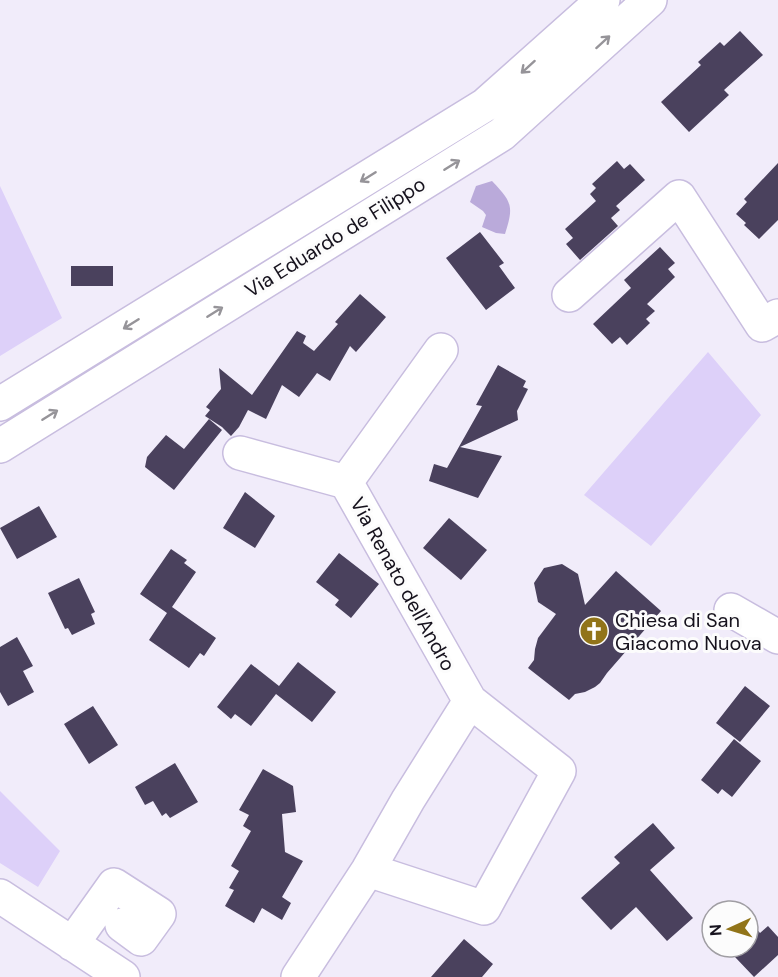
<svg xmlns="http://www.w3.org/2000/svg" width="778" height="977" viewBox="0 0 778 977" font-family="'DM Sans',sans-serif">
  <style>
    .green { fill: #ddd0f9 }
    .water { fill: #baaada }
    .building { fill: #4a415d }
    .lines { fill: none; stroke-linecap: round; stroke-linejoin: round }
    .minor-casing { stroke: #c8bddf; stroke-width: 36 }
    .minor { stroke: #fff; stroke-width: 33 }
    .oneway { stroke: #969499 }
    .labels { text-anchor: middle; stroke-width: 6; stroke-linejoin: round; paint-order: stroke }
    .street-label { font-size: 20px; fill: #16121d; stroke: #fcfcfc }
    .poi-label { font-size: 20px; fill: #16121d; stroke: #fcfcfc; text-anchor: start }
  </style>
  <rect width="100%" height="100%" fill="#f1ecfa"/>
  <!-- green -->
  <path class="green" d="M0 186 62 318 0 356Z
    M708 352 761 415 651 546 584 495Z
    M0 791 60 851 38 887 0 863Z"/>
  <!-- water -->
  <path class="water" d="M492 181C512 202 514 206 505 234L496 233 482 227 486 215 483 211 470 202 476 186Z"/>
  <!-- building -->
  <path class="building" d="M740 31 763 55 724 90 729 95 689 132 661 102 701 65 698 62 720 42 724 46Z
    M617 161 624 169 630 164 645 180 616 206 620 210 611 218 618 226 580 260 566 244 573 238 565 229 596 201 590 194 596 188 592 184Z
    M778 163V220L759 239 744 225 746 223 736 214 747 202 744 199Z
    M480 232 504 263 499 266 515 288 486 310 446 258Z
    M660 247 675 263 668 269 675 277 647 304 655 311 646 319 650 323 627 345 620 337 612 344 593 324 631 288 624 280Z
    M71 266H113V286H71Z
    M360 294 386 317 356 352 350 346 330 381 317 373 299 397 282 385 266 419 248 410 239 427 231 436 222 427 205 416 210 410 206 407 221 389 219 368 252 395 297 331 306 336 303 343 314 351 338 324 335 322Z
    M498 365 526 381 523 387 528 389 517 411 518 420 460 447 502 456 478 498 429 481 434 464 447 468 482 406 476 405Z
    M209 419 222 430 174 490 145 467 147 457 166 435 184 449Z
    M245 492 275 516 255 548 223 528Z
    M39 506 57 537 17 559 0 528Z
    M449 518 487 550 461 580 423 548Z
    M171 549 187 560 184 563 196 572 172 607 216 638 204 656 200 653 189 668 149 640 167 613 140 594Z
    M339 553 379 584 351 618 335 605 339 600 316 582Z
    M562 564 578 574 585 605 616 571 661 611 607 673 600 683 595 687 585 692 575 694 569 700 528 668 534 660 535 649 538 638 556 614 538 602 534 583 544 568Z
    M79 578 95 612 91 614 95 624 72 635 68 628 65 629 48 593Z
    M17 637 33 666 23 671 34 692 8 706 0 692V647Z
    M298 662 336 692 312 722 276 694 251 726 235 714 231 719 217 707 251 664 279 686Z
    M745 686 770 706 740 742 716 723Z
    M93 706 118 745 89 764 64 724Z
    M734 739 761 761 732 797 722 789 718 794 701 780Z
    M175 763 198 802 170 818 166 813 162 816 153 801 145 805 135 787Z
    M263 769 293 786 296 812 282 814 285 852 303 861 282 897 291 903 282 920 262 908 254 923 225 906 234 890 229 888 239 871 231 866 251 831 243 826 249 815 239 810Z
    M653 823 675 848 650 870 693 918 667 941 636 907 611 930 581 898 620 863 614 857Z
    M748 919 760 933 768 926 778 937V955L754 977 735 957 748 947Z
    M464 939 493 964 482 977H431Z"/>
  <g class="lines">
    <!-- minor casing -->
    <g class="minor-casing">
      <path id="minor" d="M569 295 679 197 762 325 778 316
        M441 350 346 482 470 701
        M0 404 485 105 603 0
        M0 446 502 134 650 0
        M240 453 346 482
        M731 610 778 637
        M0 896 123 977
        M72 944 114 885 159 914 141 939 122 925
        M298 977 368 870 408 800 470 701 559 771 484 908 368 870"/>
    </g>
    <!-- minor -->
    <use href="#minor" class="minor"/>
  </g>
  <!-- one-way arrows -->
  <defs><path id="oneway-shaft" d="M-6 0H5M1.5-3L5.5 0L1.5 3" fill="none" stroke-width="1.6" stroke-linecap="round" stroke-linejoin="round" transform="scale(1.5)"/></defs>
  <g class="oneway">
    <use href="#oneway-shaft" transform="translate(603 42) rotate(-42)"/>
    <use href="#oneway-shaft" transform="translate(528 67) rotate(138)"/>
    <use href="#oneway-shaft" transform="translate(452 165) rotate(-32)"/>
    <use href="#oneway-shaft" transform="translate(368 177) rotate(148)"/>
    <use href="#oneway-shaft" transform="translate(215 312) rotate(-32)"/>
    <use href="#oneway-shaft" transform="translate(131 324) rotate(148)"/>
    <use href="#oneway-shaft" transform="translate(50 415) rotate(-32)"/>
  </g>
  <!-- icons -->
  <defs>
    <g id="church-disc" transform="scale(1.5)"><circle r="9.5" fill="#917419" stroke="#fcfcfc"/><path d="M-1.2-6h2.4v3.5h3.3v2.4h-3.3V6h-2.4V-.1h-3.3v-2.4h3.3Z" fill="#fff"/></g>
  </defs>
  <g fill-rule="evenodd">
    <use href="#church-disc" x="594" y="631"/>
  </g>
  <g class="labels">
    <!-- street labels -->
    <g class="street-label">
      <text transform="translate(335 237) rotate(-32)" y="7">Via Eduardo de Filippo</text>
      <text transform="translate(403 584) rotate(61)" y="7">Via Renato dell'Andro</text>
    </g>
    <!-- poi labels -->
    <g class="poi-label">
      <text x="615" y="627">Chiesa di San<tspan x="615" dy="23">Giacomo Nuova</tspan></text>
    </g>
  </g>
  <!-- north arrow -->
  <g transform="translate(730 929) rotate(266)"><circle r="28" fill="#fcfcfc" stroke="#a09ea3" stroke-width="1.5"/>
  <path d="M0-4.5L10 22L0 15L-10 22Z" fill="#917419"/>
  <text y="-9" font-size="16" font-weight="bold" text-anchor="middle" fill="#16121d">N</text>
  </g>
</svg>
